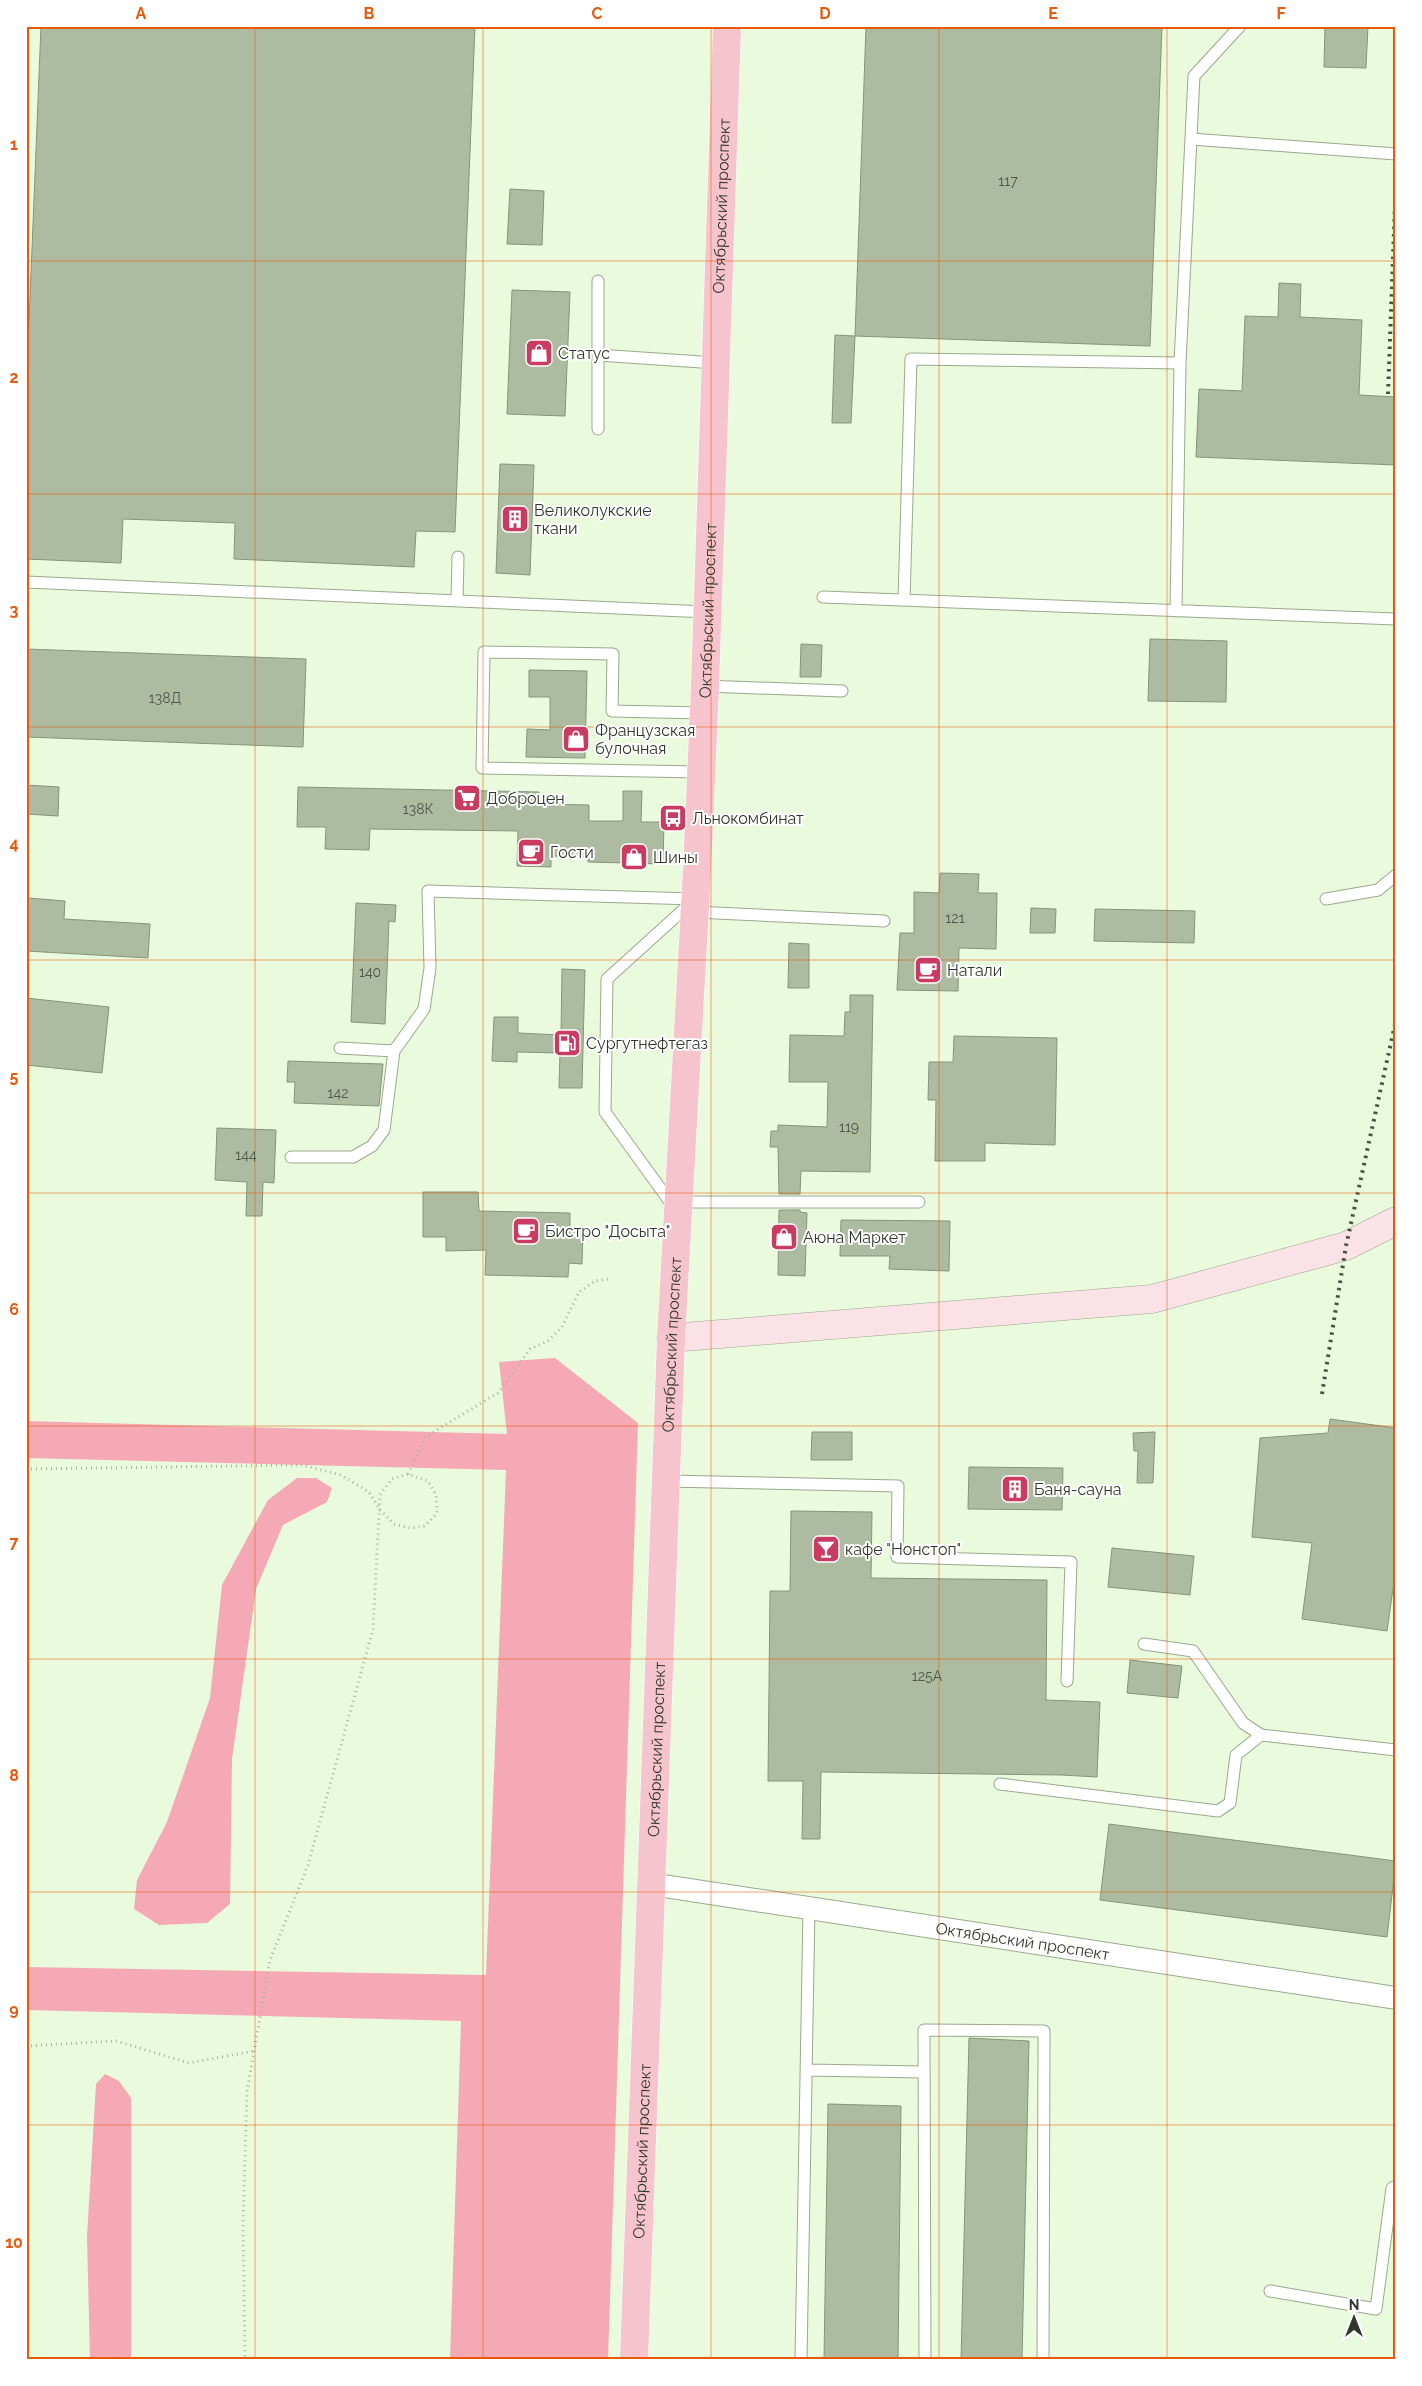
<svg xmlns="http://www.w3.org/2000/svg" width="1422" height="2386" font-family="Raleway,sans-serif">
<rect width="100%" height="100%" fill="#eafadd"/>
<!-- green -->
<path fill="#f4a9b5" d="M555,1358l83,65 -30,937h-158l11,-339 -435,-11v-43l460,8 20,-505 -480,-12v-37l481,13 -8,-72z
M297,1478h19l16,10 -5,14 -44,23 -27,64 -24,170 -2,145 -23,19 -48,2 -25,-16 3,-29 30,-58 43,-124 12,-113 46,-85z
M105,2074l14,7 12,17v262h-41l-3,-124 9,-152z"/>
<!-- building -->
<path fill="#adbca0" stroke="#86957a" d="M41,26h434l-20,506 -39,-1 -2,36 -180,-8 1,-36 -112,-4 -2,44 -95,-4v-162z
M866,26h296l-12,320 -295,-10z
M1325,26h43l-2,42 -42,-1z
M510,189l34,2 -2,54 -35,-1z
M1279,283l22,1 -1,33 62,3 -3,75 37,2v68l-200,-8 3,-68 43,2 3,-75 33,1z
M512,290l58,2 -5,124 -58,-2z
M835,335l20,1 -4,87h-19z
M500,464l34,1 -4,110 -34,-2z
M1150,639l77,2 -1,61 -78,-1z
M801,644l21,1 -1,32h-21z
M26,649l280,10 -3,88 -277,-10z
M529,670l58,1 -2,87 -59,-1 1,-28 23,1v-33h-21z
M26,785l33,2 -1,29 -32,-2z
M298,787l241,5v12l50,1v16h34v-30h19l-1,31h23l-1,42 -75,-2v-5l-37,-1v11l-34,-1 1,-35 -148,-2 -1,21 -44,-1 1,-22h-29z
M940,873l39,1 -1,19h19l-1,56 -37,-1 -1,43 -61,-1 3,-57h14v-41l25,1z
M28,898l37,3 -1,18 86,5 -2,34 -122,-7z
M356,903l40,2 -1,17 -6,-1 -4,103 -34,-2z
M1031,908l25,1 -1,24h-25z
M1095,909l100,2 -1,32 -100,-2z
M789,943l20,1v44h-21z
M562,969l23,1 -3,118h-23l1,-35 -43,-1v10l-25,-1 2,-44h24v16l43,2z
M850,995h23l-3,177 -69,-1 -1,23h-21l-1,-47h-8l1,-16h7v-6l49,2 1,-45h-39l1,-47 54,1 1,-24h5z
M26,998l83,9 -7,66 -76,-8z
M954,1036l103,2 -2,107 -70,-2v18h-50l1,-61h-8l1,-38h24z
M288,1061l95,3 -4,42 -85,-3 1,-21h-8z
M217,1128l59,2 -2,53 -11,-1 -1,34h-16l1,-34 -32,-2z
M423,1192h55l1,19 91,2v14h13l-1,37 -13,-1 -1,14 -83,-2 1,-25 -40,1v-14h-23z
M779,1210h21v2l7,1 -2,63 -27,-1z
M841,1220l109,1 -1,50 -60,-2 1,-13h-50z
M1330,1419l66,9v140l-9,63 -85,-12 10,-76 -60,-6 8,-99 68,-5z
M812,1432h40v28h-41z
M1155,1432l-2,51h-16l1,-32h-4l-1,-18z
M969,1467l94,1 -1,42 -94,-1z
M791,1511l81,1 -1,66 176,2 -1,120 54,2 -3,75 -36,-2 -240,-3 -1,67h-18l1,-58h-35l2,-190h20z
M1112,1548l82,8 -4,39 -82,-8z
M1130,1660l52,6 -4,32 -51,-5z
M1109,1824l287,37 -9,76 -287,-37z
M969,2038l60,3 -7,319h-61z
M828,2104l73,2 -3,254h-74z"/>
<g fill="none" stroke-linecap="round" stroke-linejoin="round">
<!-- lane casing -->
<g stroke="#9aa98e" stroke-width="13">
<path id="lane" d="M1191,139l205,15
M598,355l118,8
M598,429v-148
M26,582l681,30
M823,597l573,22
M904,600l7,-241 269,4
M457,601l1,-44
M1176,611l4,-248 14,-287 46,-50
M705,686l137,5
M700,772l-218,-4 2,-116 129,2 -1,57 91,2
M1326,899l52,-9 18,-15
M695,912l189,9
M340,1048l54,3
M291,1157h62l19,-11 12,-16 10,-79 30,-42 6,-41 -2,-77 267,8
M679,1202h240
M673,1206l-68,-94 2,-133 85,-77
M666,1481l232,5 -1,71 174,5 -4,119
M1144,1644l49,7 50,72 18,12
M1000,1784l218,27 12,-8 6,-48 25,-20 135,15
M806,2070l118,2
M1270,2291l106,18 16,-121 4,-2
M801,2360l8,-452
M925,2360l-1,-330 120,1 -1,329"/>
</g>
<!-- street casing -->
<g stroke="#9aa98e" stroke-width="24">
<g id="street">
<path id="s1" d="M651,1884l745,114"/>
</g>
</g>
<!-- secondary casing -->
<g stroke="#9aa98e" stroke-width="29">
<path id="secondary" d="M671,1338l481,-39 194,-53 50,-25"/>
</g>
<!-- primary casing -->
<g stroke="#fff" stroke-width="29">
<g id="primary">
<path id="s2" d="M634,2360l37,-1022 26,-468 8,-184 22,-660"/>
</g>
</g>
<!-- path -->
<path stroke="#a9b69f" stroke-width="3" stroke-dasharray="1 4" stroke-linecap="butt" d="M26,1469l276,-4 39,10 28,17 11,18 14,14 16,4 15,-2 12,-13 -1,-18 -8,-14 -20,-7 -16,5 -12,16 -7,134 -65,236 -38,95 -23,131 -4,135 2,134
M408,1474l17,-37 73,-44 32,-44 18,-8 14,-14 17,-35 16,-11 13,-2
M26,2046l90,-5 73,22 65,-12"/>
<!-- lane -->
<use href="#lane" stroke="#fff" stroke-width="11"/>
<!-- street -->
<use href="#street" stroke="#fff" stroke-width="22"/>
<!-- secondary -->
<use href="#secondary" stroke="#fae2e6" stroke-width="28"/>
<!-- primary -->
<use href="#primary" stroke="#f6c4cd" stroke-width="28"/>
<!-- rail -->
<path stroke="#495143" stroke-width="4" stroke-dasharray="2.5 5" stroke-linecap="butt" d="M1388,394l8,-217
M1322,1394l24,-148 50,-226"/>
</g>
<!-- grid -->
<path fill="none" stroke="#e8590c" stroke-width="1" stroke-opacity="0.55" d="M255,26v2334M483,26v2334M711,26v2334M939,26v2334M1167,26v2334M26,261h1370M26,494h1370M26,727h1370M26,960h1370M26,1193h1370M26,1426h1370M26,1659h1370M26,1892h1370M26,2125h1370"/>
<!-- icons -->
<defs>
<g id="shop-square" transform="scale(1.4375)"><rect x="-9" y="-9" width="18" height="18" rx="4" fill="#c93b61" stroke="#fff"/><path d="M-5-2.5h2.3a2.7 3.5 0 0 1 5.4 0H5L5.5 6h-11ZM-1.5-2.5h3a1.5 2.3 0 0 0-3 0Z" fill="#fff"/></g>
<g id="building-square" transform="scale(1.4375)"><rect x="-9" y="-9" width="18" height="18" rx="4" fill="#c93b61" stroke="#fff"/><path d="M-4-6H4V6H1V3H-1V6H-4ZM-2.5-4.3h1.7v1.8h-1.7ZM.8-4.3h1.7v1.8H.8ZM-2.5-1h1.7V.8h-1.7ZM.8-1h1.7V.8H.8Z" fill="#fff"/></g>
<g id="supermarket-square" transform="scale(1.4375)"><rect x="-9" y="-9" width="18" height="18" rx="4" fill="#c93b61" stroke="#fff"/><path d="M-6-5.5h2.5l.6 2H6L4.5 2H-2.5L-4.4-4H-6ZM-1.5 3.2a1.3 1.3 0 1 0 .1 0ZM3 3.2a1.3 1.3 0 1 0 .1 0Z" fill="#fff"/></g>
<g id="bus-square" transform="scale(1.4375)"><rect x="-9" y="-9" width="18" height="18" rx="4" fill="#c93b61" stroke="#fff"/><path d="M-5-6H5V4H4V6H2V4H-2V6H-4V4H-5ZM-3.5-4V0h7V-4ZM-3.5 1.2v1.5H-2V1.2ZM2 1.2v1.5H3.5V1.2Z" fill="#fff"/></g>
<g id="cafe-square" transform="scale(1.4375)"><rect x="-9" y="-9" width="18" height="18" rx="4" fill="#c93b61" stroke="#fff"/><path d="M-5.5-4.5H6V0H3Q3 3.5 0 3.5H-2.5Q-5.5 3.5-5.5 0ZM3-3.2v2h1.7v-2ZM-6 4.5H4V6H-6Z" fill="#fff"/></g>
<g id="fuel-square" transform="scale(1.4375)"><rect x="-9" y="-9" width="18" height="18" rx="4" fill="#c93b61" stroke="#fff"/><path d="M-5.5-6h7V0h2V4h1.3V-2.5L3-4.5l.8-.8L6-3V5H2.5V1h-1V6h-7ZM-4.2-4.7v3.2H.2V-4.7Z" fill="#fff"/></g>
<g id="bar-square" transform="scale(1.4375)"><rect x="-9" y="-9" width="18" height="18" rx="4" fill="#c93b61" stroke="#fff"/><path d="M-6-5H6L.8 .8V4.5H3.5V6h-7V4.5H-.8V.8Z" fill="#fff"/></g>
</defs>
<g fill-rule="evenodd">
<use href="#shop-square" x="539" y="353"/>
<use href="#building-square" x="515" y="519"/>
<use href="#shop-square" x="576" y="739"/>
<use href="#supermarket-square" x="467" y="798"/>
<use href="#bus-square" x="673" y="818"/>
<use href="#cafe-square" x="531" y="852"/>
<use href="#shop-square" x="634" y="857"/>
<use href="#cafe-square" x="928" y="970"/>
<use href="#fuel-square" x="567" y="1043"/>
<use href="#cafe-square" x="526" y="1231"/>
<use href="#shop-square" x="784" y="1237"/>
<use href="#building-square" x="1015" y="1489"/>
<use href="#bar-square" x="826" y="1549"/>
</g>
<g text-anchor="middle" stroke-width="4" stroke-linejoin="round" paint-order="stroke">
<!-- number labels -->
<g font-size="14" fill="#4f5848">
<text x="1008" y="186">117</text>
<text x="165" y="703">138Д</text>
<text x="418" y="814">138К</text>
<text x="955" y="923">121</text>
<text x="370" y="977">140</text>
<text x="338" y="1098">142</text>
<text x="849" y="1132">119</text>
<text x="246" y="1160">144</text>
<text x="927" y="1681">125А</text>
</g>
<!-- street labels -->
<g font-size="16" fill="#30362b" stroke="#fff">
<text dy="6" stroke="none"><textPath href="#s2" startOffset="2156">Октябрьский проспект</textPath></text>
<text dy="6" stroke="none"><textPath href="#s2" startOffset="1751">Октябрьский проспект</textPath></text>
<text dy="6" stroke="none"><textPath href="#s2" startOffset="1016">Октябрьский проспект</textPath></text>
<text dy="6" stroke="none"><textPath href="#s2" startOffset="611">Октябрьский проспект</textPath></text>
<text dy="6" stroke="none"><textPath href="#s1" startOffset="376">Октябрьский проспект</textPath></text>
<text dy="6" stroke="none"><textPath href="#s2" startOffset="209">Октябрьский проспект</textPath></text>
</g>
<!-- poi labels -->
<g font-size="16" fill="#30362b" stroke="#fff" text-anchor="start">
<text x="558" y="359">Статус</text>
<text x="534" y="516">Великолукские<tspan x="534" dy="18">ткани</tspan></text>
<text x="595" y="736">Французская<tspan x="595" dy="18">булочная</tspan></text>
<text x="486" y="804">Доброцен</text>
<text x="692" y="824">Льнокомбинат</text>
<text x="550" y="858">Гости</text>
<text x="653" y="863">Шины</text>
<text x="947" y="976">Натали</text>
<text x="586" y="1049">Сургутнефтегаз</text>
<text x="545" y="1237">Бистро "Досыта"</text>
<text x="803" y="1243">Аюна Маркет</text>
<text x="1034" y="1495">Баня-сауна</text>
<text x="845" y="1555">кафе "Нонстоп"</text>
</g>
</g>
<!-- border -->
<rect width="1422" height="2386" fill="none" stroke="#ffffff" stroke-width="55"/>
<!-- north arrow -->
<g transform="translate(1354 2318)" stroke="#ffffff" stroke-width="4" paint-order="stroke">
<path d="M0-4L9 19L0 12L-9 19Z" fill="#30362b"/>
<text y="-8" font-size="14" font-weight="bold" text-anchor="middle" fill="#30362b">N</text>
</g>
<rect x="28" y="28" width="1366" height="2330" fill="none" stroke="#e8590c" stroke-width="2"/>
<g font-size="16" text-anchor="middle" font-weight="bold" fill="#e8590c">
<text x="141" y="19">A</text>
<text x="369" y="19">B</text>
<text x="597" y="19">C</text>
<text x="825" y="19">D</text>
<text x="1053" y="19">E</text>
<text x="1281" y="19">F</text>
<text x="14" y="150">1</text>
<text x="14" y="383">2</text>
<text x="14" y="616">3</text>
<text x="14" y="849">4</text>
<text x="14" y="1082">5</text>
<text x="14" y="1315">6</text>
<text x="14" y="1548">7</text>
<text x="14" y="1781">8</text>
<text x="14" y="2015">9</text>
<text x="14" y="2248">10</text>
</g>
</svg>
